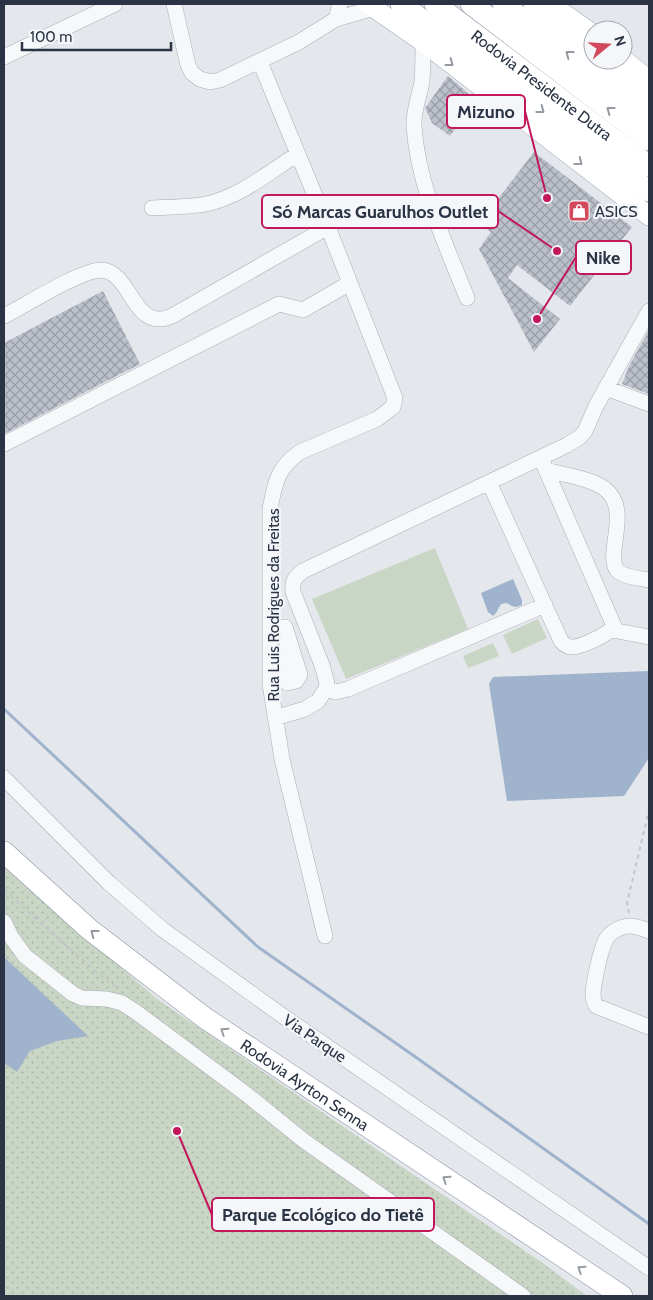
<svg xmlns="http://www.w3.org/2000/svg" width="653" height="1300" font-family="Cabin,sans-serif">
<defs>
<pattern id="grass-dots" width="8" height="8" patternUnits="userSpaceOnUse" patternTransform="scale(1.25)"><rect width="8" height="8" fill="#c9d6c5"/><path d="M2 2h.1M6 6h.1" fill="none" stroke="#adb8ab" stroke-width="1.8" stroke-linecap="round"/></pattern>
<pattern id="building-cross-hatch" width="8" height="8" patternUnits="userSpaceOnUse" patternTransform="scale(1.25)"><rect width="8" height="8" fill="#bbc0ca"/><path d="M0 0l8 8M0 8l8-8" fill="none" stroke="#989da6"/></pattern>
</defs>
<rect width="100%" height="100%" fill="#e4e7ec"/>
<!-- grass -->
<path fill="url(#grass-dots)" d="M4,865l153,134 387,265 43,32h-583z"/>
<!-- garden -->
<path fill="#c9d6c5" d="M435,548l33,81 -122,50 -34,-80z
M538,619l9,19 -35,16 -9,-19z
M493,643l6,13 -31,12 -5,-12z"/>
<!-- water -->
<path fill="#9fb4cc" d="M513,579l9,21v5c-6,3 -10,2 -15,-2l-6,1 -5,9 -3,3 -5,-4 -7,-19z
M649,671v87l-25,38 -117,5 -18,-117 4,-7z
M4,957l84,79 -31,5 -27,10 -13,21 -13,-9z"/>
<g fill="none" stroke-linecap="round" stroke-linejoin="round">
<!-- stream -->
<path stroke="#9fb4cc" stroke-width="3" d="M4,709l254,238 159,111 232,166"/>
</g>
<!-- building -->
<path fill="url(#building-cross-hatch)" d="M448,76l28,24 -26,36 -18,-13 -7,-15z
M534,152l98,75 -62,79 -53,-41 -9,13 52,41 -26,33 -55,-103 12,-17 -6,-4 2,-3 -6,-4z
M103,291l37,73 -136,70v-91z
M649,330v64l-27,-10 7,-18z"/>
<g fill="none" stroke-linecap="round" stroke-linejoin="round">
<!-- minor casing -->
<g stroke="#a9aeb7" stroke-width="16">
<path id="minor" d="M174,4l14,61 4,8 8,6 10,3 10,-2 79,-38 37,-23 38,-11
M336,19l4,-15
M423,42c0,13 0,26 -1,39 -2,15 -9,29 -8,45 4,60 31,116 53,172
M4,57l111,-53
M260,62l68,165 67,171 -2,9 -16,12 -77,33c-23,16 -25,31 -30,57v175l12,75 43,177
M152,208c16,-1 39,-1 54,-4 34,-7 63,-32 92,-50
M4,316c20,-10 77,-46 97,-46 28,1 31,51 60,49 3,0 8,-2 11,-3l156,-89
M606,388l43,16
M4,444l275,-140 24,6 47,-27
M543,463l3,7c17,5 45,8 59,19 28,21 -3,70 14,83 8,6 21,6 30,8
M489,482l72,159c3,3 6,6 10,6 9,1 40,-14 43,-21l-68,-156
M285,627l15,48 -4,6 -9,2 -3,-7 4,-39
M612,630l37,7
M326,689l10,3 12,-3 197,-84
M275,718l30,-9 13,-8 8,-12 1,-6 -5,-18 -29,-73c-1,-11 1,-14 10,-21l264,-126 13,-8 5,-6 11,-25 53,-95
M4,778l105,105 53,46 118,85 369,254
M4,922l8,16 13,18 48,38 9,4 25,1 15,4 14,9 110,82 57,46 220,156
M649,931c-8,-3 -18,-7 -26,-4 -6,2 -13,6 -16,11 -6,8 -14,47 -14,57 0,5 1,7 3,11l53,21"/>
</g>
<!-- major casing -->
<g stroke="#a3abb8" stroke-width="20">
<path id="major" d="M368,4l55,38 226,174
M550,4l43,30
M623,59l26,21"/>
</g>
<!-- highway casing -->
<g stroke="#8b94a3" stroke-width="22">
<g id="highway">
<path d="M401,4l248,187"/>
<path id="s1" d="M435,4l214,162"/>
<path d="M471,4l178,136"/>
<path d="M503,4l146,112"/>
<path d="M534,4l59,48"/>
<path d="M603,60l46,38"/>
<path id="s2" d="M4,852l85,77 116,89 417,278"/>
</g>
</g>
<!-- path -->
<path stroke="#c2c5cb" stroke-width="2" stroke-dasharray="4 4" stroke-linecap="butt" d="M4,890l90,80 23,18
M649,893v1
M629,913l-2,-10 22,-93"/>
<!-- minor -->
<use href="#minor" stroke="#f7f8fa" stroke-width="15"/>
<!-- major -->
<use href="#major" stroke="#fff" stroke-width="19"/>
<!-- highway -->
<use href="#highway" stroke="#fff" stroke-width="21"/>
</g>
<!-- one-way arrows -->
<defs><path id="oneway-chevron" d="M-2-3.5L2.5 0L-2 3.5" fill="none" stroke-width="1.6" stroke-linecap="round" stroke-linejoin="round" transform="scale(1.25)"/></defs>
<g stroke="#959aa2">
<use href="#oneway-chevron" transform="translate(569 54) rotate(-143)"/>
<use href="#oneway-chevron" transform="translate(450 63) rotate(37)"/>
<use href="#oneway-chevron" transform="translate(541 110) rotate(37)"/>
<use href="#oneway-chevron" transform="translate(610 110) rotate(-143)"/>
<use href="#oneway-chevron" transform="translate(579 162) rotate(38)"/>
<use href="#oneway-chevron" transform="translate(94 933) rotate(-142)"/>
<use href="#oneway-chevron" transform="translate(224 1031) rotate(-146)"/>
<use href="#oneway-chevron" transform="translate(446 1179) rotate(-146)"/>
<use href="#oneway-chevron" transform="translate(581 1269) rotate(-146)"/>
</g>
<!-- icons -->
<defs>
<g id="shop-square" transform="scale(1.125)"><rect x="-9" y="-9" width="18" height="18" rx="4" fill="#d1495b" stroke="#f4f6f9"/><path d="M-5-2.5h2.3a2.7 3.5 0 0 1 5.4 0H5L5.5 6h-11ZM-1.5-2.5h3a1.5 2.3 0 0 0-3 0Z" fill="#fff"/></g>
</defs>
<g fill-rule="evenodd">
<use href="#shop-square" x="579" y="211"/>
</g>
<g text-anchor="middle" stroke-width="4.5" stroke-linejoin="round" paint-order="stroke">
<!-- street labels -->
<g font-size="16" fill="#2b3445" stroke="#f4f6f9">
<text dy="6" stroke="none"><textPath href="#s1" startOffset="134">Rodovia Presidente Dutra</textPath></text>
<text transform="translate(273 605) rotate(-90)" y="6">Rua Luis Rodrigues da Freitas</text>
<text transform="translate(315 1038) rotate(34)" y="6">Via Parque</text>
<text dy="6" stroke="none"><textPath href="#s2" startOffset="381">Rodovia Ayrton Senna</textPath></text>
</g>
<!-- poi labels -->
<g font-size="16" fill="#2b3445" stroke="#f4f6f9" text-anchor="start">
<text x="595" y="217">ASICS</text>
</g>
</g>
<!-- callouts -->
<path fill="none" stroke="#c2185b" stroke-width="2" d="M547 198L525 111M557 251L498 211M537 319L576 257M177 1131L212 1215"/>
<g fill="#c2185b" stroke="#f4f6f9" stroke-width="2">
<circle cx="547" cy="198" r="5"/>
<circle cx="557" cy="251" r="5"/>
<circle cx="537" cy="319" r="5"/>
<circle cx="177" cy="1131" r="5"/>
</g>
<g fill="#f4f6f9" stroke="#c2185b" stroke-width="2">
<rect x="447" y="95" width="78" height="33" rx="5"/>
<rect x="262" y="195" width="236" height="33" rx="5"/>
<rect x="576" y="241" width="55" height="33" rx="5"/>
<rect x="212" y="1198" width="222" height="33" rx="5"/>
</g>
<g font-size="18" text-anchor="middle" font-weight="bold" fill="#2b3445">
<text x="486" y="118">Mizuno</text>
<text x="380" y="218">Só Marcas Guarulhos Outlet</text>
<text x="603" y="264">Nike</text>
<text x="323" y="1221">Parque Ecológico do Tietê</text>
</g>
<!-- border -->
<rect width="653" height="1300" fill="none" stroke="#2b3445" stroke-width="10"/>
<!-- north arrow -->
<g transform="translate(608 45) rotate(72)"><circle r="24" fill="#f4f6f9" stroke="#a4a8b1"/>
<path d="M0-4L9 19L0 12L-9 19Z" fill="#d1495b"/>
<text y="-8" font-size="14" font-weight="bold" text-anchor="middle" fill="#2b3445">N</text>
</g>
<!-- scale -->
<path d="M22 42v8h149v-8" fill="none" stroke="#2b3445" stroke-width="2.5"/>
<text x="30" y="42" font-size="15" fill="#2b3445" stroke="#f4f6f9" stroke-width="4" paint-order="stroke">100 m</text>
</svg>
